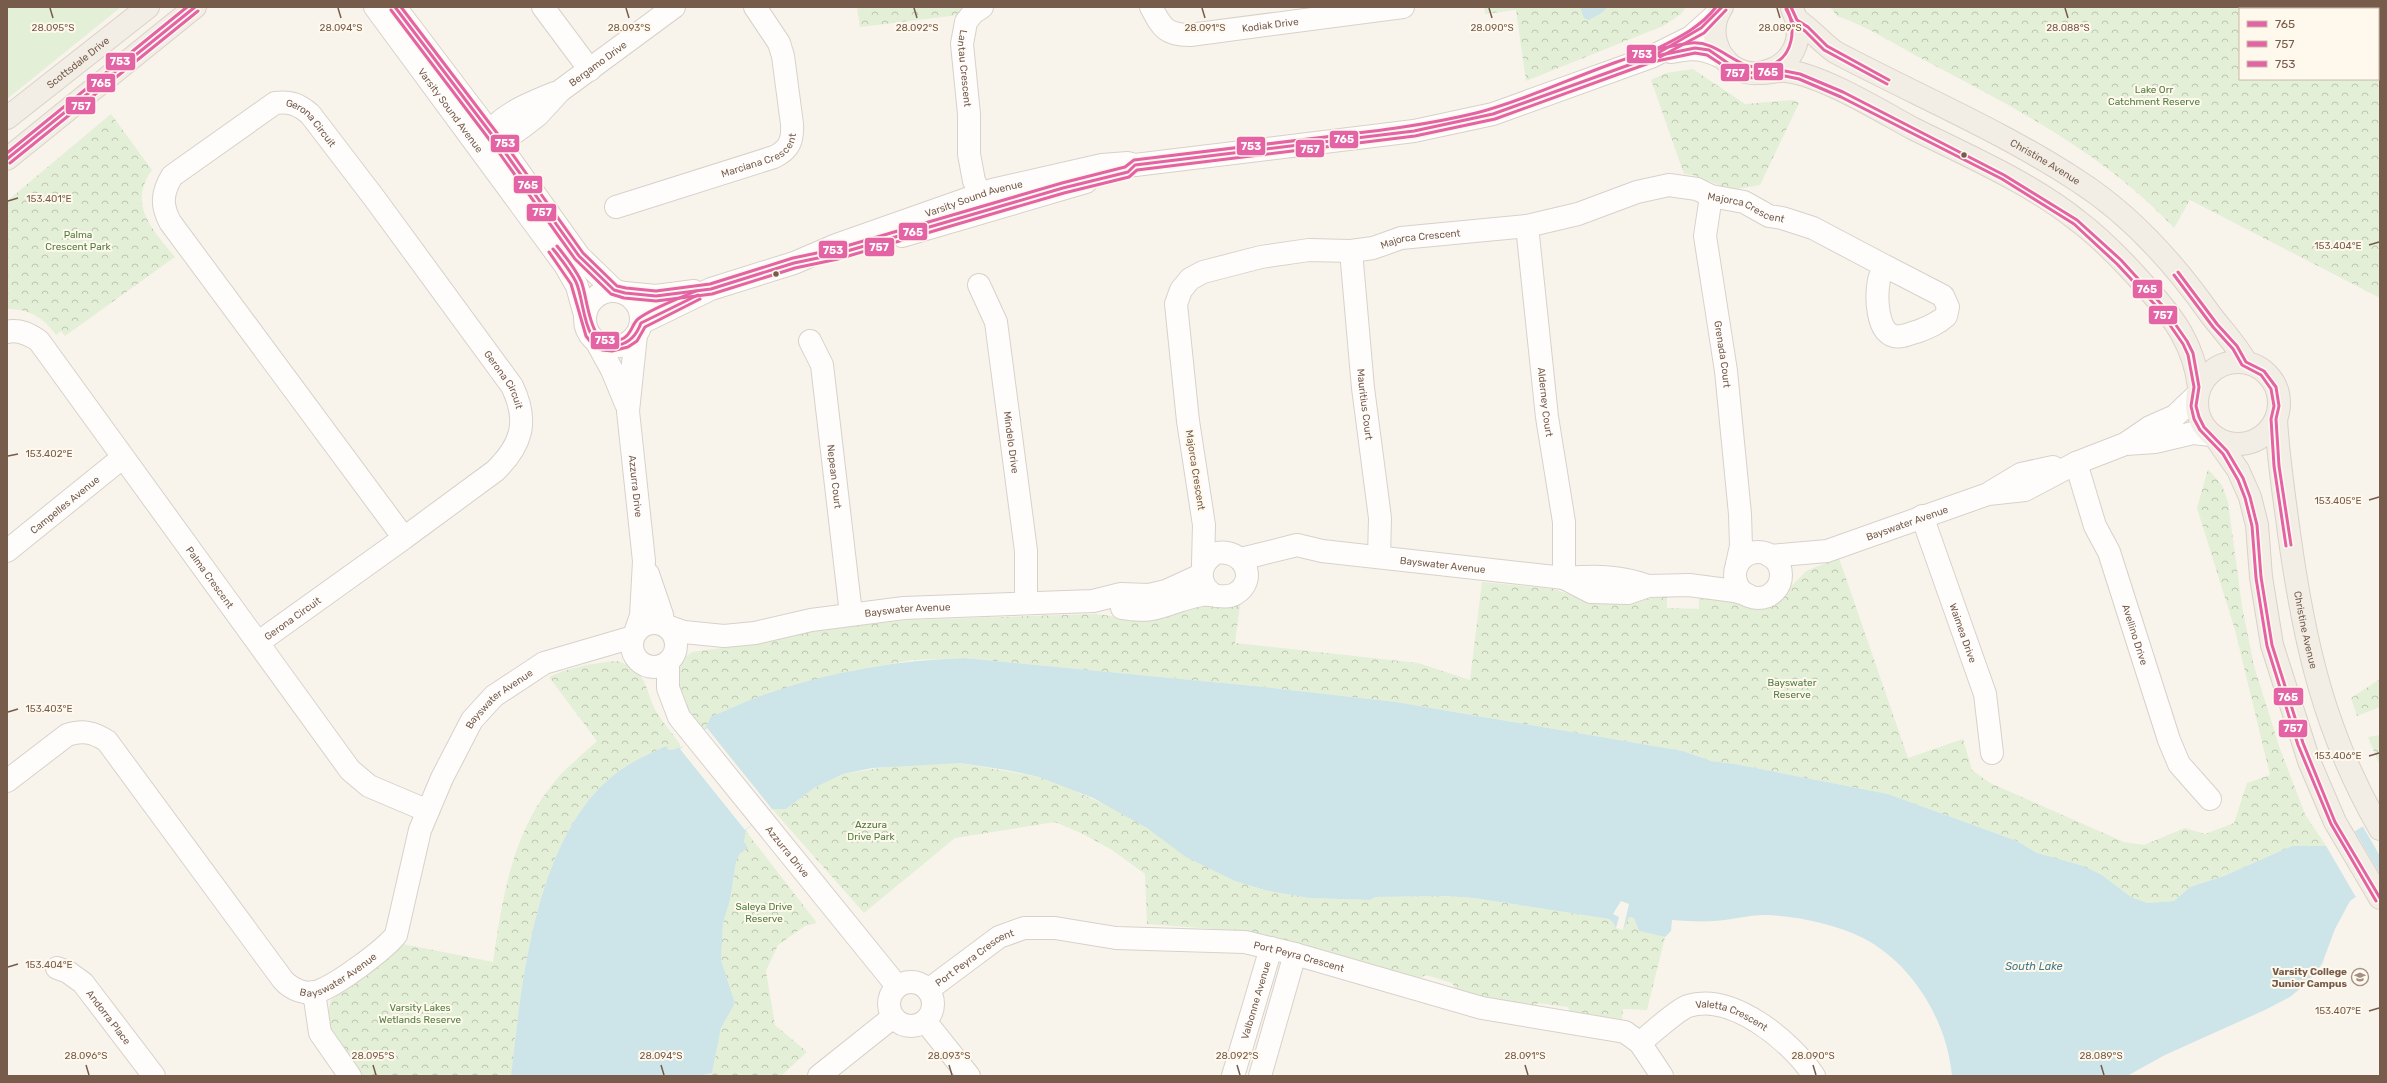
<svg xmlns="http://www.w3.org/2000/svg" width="2387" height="1083" font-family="Rubik,sans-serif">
<defs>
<pattern id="park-crowns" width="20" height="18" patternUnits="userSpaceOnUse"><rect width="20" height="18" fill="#e3efd7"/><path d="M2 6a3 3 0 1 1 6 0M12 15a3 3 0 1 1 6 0" fill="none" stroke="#bdc5b0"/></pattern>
</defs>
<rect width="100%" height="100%" fill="#f8f4ec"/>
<!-- green -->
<path fill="#e3efd7" d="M7,7h114l-114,92z"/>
<!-- park -->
<path fill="url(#park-crowns)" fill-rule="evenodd" d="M857,7h107l-5,8 -99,12z
M1484,7h202l-5,7 -18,12 -137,55 -10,-71 -31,4z
M1830,7h550v291l-190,-98 -16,28c-68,-73 -160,-121 -248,-167 -29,-15 -58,-35 -89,-45zM2240,9h138v70h-138z
M1693,69l52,35 48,-4 6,3 -39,82 -28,5 -39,-15 -9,-1 -33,-94 15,-7z
M111,114l41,56c-25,35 1,60 23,87l-110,79 -4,-5 -5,4c-13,-18 -27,-26 -49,-26v-108z
M2208,469l14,16 6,17 14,104 12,60 26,83 25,65 21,32h-34l-68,30 -34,11 -16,14 -27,2 -16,-6 -29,-22 -65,-22 -20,-12 -129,-47 -153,-30 -24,-3 -28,-10 -287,-49 -132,-15 -299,-29 -52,2 -63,11 -78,21 -62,25 -3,11 -5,4c-17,-23 -42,-59 -10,-80l66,-9 56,-13 96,-10 186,-6 23,3 79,-15 25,5 17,-2 -5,38 183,20 52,17 12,-98 71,7 24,8 48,5 42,-6v12l32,1v-12l34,3 21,8 12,-2 10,-4 30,-31 33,-13 69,200 55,-19 9,31 18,13 134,59 20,3 41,-17 20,6 29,-11 13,-40 23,-8 -35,-145 -38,-122z
M617,661c32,9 27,29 40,52 7,11 16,21 23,31v5l-11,1 -3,-4c-17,8 -36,16 -51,28 -80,63 -93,207 -104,302h-149c-17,-22 -42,-46 -31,-76l72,-56 90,18c10,-68 20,-135 68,-188 11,-11 24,-22 36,-33l-48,-64c22,-10 44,-14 68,-16z
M2380,679v28l-23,9 -6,-18z
M2380,735v31l-12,-29z
M960,763l79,14 27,10 53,24 28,17 122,63 40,7 61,2 6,-3 70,-1 28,2 135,21 14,8 6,-10 5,1 5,13 26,6 -18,73 -24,-1 -1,10 -52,-7 -2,-5 -30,-4 -4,4 -52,-10 -26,-8 -4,-6 -26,-8 -9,4 -149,-43 -27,-5 -94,-7 -2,-50 -33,-24 -29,-16 -28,-12 -100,16 -91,75 -92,-104h14l28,-21 29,-14 62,-10z
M745,830l72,93 -12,3 -27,19 -12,26 9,54 32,27 -26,24h-83l14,-3 9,-45 14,-25 -14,-43 2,-37 7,-23 6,-38 8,-20z"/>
<!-- water -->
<path fill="#cde5e8" d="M1580,7h27l-4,5 -14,8 -5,-2z
M965,658l299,29 132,15 287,49 28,10 24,3 153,30 129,47 20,12 46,13 19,9 29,22 16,6 27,-2 16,-14 34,-11 68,-30h34l8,-2 46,-28v64l-30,21 -15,28 -13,35 -14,18 -18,15 -25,13 -100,45 -38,21h-175c-5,-55 -39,-112 -89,-138 -28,-14 -63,-21 -94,-23 -18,-1 -37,5 -55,6 -14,1 -28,0 -42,-1l-1,11 -6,6 -26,-6 -5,-13 -5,-1 -6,13 -7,-2 -3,-6 -4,-3 -135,-21 -28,-2 -70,1 -6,3 -61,-2 -40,-7 -34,-10 -49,-24 -39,-29 -54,-30 -54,-21 -33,-7 -46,-7 -88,5 -29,6 -29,14 -28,21h-14l-26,21 -2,12 4,6 -8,5 -4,9 -6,38 -7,23 -2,37 14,43 -14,25 -9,45 -14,3h-187c11,-95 24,-239 104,-302 15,-12 34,-20 51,-28l3,4c17,-1 37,-16 41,-33 20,-8 41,-18 62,-25 63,-21 127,-32 193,-34z"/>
<!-- pier -->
<path fill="#f8f4ec" d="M707,728l65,81 -27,21 -65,-81z
M2380,814v42l-18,-31z
M2354,830l26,44v8l-23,17 -32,-55 8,-2z
M1621,901l8,3 -6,26 -7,-2 3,-11 -6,-3z"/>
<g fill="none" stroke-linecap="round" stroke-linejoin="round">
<!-- minor casing -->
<g stroke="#d7d1ca" stroke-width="24">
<g id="minor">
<path id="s1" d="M375,7l190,258 12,21 8,29"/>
<path d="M395,7l104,137 80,112 35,34"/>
<path d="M543,7l47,63"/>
<path id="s2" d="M982,7l-9,6 -7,9 -4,22 7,70v40l5,27 13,25"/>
<path id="s3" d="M1151,7c11,21 15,28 39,28l213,-28"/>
<path d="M1671,52c22,-5 34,-4 54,7"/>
<path d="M481,143c16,-27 46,-39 74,-50"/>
<path id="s4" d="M485,146l14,-2 26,-19 13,-10 22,-24 114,-84"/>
<path id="s5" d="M1711,196l-6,40 21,135 14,143 1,32 -4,18"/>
<path id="s6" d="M616,207l158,-50c15,-7 19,-16 18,-33l-9,-68 -4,-13 -24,-36"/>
<path id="s7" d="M1527,226l20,191 17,105v56"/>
<path d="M902,236l184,-54"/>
<path id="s8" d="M1351,251l12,137 17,130 -1,39"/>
<path id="s9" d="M979,285l17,37 30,229v52"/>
<circle cx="613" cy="319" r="28"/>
<path d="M625,293l31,3 38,-5"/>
<path id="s10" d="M641,323l70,-34 83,-26 42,-18 156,-55 110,-25 26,-2 7,2 279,-34 79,-17 158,-57 40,-20 28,-25"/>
<path id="s11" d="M7,332c12,-3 22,2 32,9l311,429 19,16 59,25"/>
<path id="s12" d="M636,335l-8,76 16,150 -3,55 -5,14"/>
<path d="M596,341l16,29 14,34"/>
<path id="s13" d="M810,341l12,24 29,249"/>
<path d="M2126,444l29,-2 38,-9 18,2"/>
<path id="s14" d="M2076,463l19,63 14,26 60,188 10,24 31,35"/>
<path d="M1991,492l30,-18 32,-7"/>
<path id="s15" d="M1922,516l63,178 7,59"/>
<path id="s16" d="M7,551l115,-93"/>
<circle cx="1758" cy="575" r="23"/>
<path id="s17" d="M1770,556l57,-5 161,-57 37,-4 51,-27 49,-19 25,-17 25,-11 22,-21"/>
<path id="s18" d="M1241,559l56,-14 25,6 242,27c29,-2 56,-3 84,8"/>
<path id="s19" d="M1203,564l1,-39 -16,-104 -12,-117 5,-14 9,-11 13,-7 58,-15 48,-7 42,1 22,-3 28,-10 126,-12 51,-12 59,-22 32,-7 28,4 14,7 33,6 25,14 13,2 31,10 72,38c-2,4 -5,9 -6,14 -3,15 -3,51 15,56 8,2 17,-3 25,-5 10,-4 18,-7 27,-15l2,-9 -5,-11 -58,-30"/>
<path d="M648,574l14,41 1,9"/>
<path d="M1564,578l27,14 37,1 20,-7 41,-1 46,6 13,4"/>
<path d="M1122,608c38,7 47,-8 80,-13 11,-2 22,5 33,-1 24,-14 9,-46 -19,-41 -19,11 -19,33 0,43"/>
<circle cx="654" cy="645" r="22"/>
<path id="s20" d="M667,626l17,6 40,4 31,-3 56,-13 93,-12 189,-7 28,-7 28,1 17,-4 35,-16"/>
<path id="s21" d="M259,642l145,-104 -234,-316c-9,-17 -8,-29 2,-46l103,-73c15,-2 23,1 35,11l65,85 137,187c17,35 10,59 -17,85l-91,67"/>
<path id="s22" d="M668,662v26l11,29 218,269"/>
<path id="s23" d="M7,781l60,-46c16,-5 26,-3 40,6l176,239c8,9 23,16 36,11 19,-7 65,-41 77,-56l24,-105 22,-52 30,-58 22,-24 50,-33 89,-26"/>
<path id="s24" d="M57,968l11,4 15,11 71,93"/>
<circle cx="911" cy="1004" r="22"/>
<path id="s25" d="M928,990l71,-53 25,-9h31l61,10 129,4 50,12 187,54 143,24 15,11 22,33"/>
<path d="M314,992l6,41 30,43"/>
<path d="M925,1021l44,55"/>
<path id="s26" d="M1640,1043c9,-8 39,-34 48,-37 44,-14 104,36 126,70"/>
<path d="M819,1076l74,-59"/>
<path id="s27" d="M1233,1076l38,-128"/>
<path d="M1260,1076l35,-122"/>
</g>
</g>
<!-- major casing -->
<g stroke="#d9d1ca" stroke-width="24">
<g id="major">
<path d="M1722,7c-7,10 -9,23 -6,35 17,59 105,26 76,-33"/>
<path id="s28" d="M1797,20c14,9 24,22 38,32 81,43 167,79 243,129 53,34 96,82 132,133 12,16 26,30 36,48"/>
<path d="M1762,73c8,0 17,-3 24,-2 36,4 93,39 126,57 56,28 117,54 166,93 25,19 48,43 69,67 27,30 47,57 52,99"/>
<path id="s29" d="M7,118l141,-111"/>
<path d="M7,159l188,-152"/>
<circle cx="2238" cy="403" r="41"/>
<path id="s30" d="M2276,419c2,38 8,76 13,114 15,109 35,199 91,296"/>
<path d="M2215,437l23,33 12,27 7,28 4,52 11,68 37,116 26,61 45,76"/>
</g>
</g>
<!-- minor -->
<use href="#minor" stroke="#fefdfc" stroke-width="22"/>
<!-- major -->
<use href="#major" stroke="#f2eee6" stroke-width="22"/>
<!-- bus-1 casing -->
<g stroke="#fff9ed" stroke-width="6">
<path id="bus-1" d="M395,7l104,137 80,112 35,34 11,3 31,3 55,-7 83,-26 43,-9 226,-66 65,-16 7,-7 279,-34 79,-17 158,-57 44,-9 14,2 26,18 13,5 37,-2 15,3 43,18 161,83 73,45 44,40 41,45 25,36 6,12 6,34 -3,19 3,11 5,10 23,24 16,27 7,19 7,28 4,52 11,68 31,98 32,79 45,76
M1791,7l6,13 11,7 19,19 62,34
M1658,53l43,-25 21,-21
M7,159l188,-152
M553,249c8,10 17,21 23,33 10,21 5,71 42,63 12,-2 19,-11 23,-22l57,-28
M2178,272l39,52 20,22 9,16 18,9 12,16 3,19 -3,13 3,47 12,79"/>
</g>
<!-- bus-2 casing -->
<g stroke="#fff9ed" stroke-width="6">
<path id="bus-2" d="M1786,9l7,14 12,8 19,19 63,34
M391,10l104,137 80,112 36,35 13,4 32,3 56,-7 83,-26 43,-9 226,-66 65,-16 8,-7 278,-34 80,-17 157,-57 43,-9 12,2 26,17 14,6 38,-2 14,3 42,18 161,82 72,45 43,40 41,44 25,36 5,11 6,32 -3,19 3,13 6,11 23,24 15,26 7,18 7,28 4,52 11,68 31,99 33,79 45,77
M1660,57l44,-24 22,-23
M10,163l188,-152
M549,252l22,32 15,52 7,9 9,5 10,1 16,-4 9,-6 8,-14 55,-28
M2174,275l39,52 20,22 9,16 19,10 10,14 3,17 -3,13 3,47 12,80"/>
</g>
<!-- bus-3 casing -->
<g stroke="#fff9ed" stroke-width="6">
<path id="bus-3" d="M401,7l102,134 80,112 34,33 9,2 30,3 54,-7 83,-26 43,-9 226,-66 63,-16 9,-7c64,-8 128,-15 191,-23 51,-6 102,-12 151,-24 71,-18 143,-61 215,-70 31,-3 49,34 80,22 23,-9 25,-37 16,-56
M1656,49c22,-11 45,-22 60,-42
M7,153l180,-146
M557,246c9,11 18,22 24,35 8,18 7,77 43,57 8,-5 8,-14 14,-19 12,-10 42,-21 58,-28"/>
</g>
<!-- bus-1 -->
<use href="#bus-1" stroke="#e463a4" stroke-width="3"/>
<!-- bus-2 -->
<use href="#bus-2" stroke="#e463a4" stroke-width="3"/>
<!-- bus-3 -->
<use href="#bus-3" stroke="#e463a4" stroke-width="3"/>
</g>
<!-- ticks -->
<path fill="none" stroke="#775c4b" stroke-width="1.5" d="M50,8l3,10M338,8l3,10M626,8l3,10M914,8l3,10M1202,8l3,10M1489,8l3,10M1777,8l3,10M2065,8l3,10M8,201l10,-3M2369,245l10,-3M8,456l10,-2M2369,500l10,-3M8,712l10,-3M2369,756l10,-3M8,967l10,-3M2369,1011l10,-3M86,1065l3,10M373,1065l3,10M661,1065l3,10M949,1065l3,10M1237,1065l3,10M1525,1065l3,10M1813,1065l3,10M2101,1065l3,10"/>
<!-- icons -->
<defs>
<g id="school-ring" transform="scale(0.9)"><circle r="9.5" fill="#fff9ed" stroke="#a49183" stroke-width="1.5"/><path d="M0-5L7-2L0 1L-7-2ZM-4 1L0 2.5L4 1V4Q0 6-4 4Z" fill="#a49183"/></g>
</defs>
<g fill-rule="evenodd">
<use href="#school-ring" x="2360" y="977"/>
</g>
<!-- markers -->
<g fill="#775c4b" stroke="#fff9ed" stroke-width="1.5">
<circle cx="1964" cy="155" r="3.5"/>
<circle cx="776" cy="274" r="3.5"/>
</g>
<g text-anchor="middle" stroke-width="4" stroke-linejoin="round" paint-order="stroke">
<!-- street labels -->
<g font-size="10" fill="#775c4b" stroke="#fff9ed">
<text dy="4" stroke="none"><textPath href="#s3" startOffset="133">Kodiak Drive</textPath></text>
<text dy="4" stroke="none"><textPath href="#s29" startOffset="90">Scottsdale Drive</textPath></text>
<text dy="4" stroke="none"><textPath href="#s4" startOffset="142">Bergamo Drive</textPath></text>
<text dy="4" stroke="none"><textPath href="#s2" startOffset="69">Lantau Crescent</textPath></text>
<text dy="4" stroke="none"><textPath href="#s1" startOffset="128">Varsity Sound Avenue</textPath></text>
<text dy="4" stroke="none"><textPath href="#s21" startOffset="791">Gerona Circuit</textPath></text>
<text dy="4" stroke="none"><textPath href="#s6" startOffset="154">Marciana Crescent</textPath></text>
<text dy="4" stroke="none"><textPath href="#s28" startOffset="287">Christine Avenue</textPath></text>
<text dy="4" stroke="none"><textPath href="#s10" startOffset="356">Varsity Sound Avenue</textPath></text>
<text dy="4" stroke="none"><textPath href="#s19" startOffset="864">Majorca Crescent</textPath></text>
<text dy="4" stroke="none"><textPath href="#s19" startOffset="527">Majorca Crescent</textPath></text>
<text dy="4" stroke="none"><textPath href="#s5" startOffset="160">Grenada Court</textPath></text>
<text dy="4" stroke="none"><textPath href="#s21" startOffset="1114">Gerona Circuit</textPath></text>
<text dy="4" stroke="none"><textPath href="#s7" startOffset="177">Alderney Court</textPath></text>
<text dy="4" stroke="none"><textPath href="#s8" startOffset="154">Mauritius Court</textPath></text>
<text dy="4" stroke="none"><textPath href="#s9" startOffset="162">Mindelo Drive</textPath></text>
<text transform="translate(1196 470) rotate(81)" y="4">Majorca Crescent</text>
<text dy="4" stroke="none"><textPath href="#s13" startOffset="139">Nepean Court</textPath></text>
<text dy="4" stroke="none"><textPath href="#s12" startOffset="152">Azzurra Drive</textPath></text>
<text dy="4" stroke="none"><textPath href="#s16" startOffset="74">Campelles Avenue</textPath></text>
<text dy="4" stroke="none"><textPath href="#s17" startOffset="142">Bayswater Avenue</textPath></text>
<text dy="4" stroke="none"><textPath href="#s18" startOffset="205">Bayswater Avenue</textPath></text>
<text dy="4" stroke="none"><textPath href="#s11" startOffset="326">Palma Crescent</textPath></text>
<text dy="4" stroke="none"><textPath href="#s20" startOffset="244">Bayswater Avenue</textPath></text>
<text dy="4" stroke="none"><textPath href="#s21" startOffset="41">Gerona Circuit</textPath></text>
<text dy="4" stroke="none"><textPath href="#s30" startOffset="213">Christine Avenue</textPath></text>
<text dy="4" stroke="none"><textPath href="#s15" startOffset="124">Waimea Drive</textPath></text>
<text dy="4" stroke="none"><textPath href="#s14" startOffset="182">Avellino Drive</textPath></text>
<text dy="4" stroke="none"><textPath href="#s23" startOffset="814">Bayswater Avenue</textPath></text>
<text dy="4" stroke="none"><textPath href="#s22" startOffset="230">Azzurra Drive</textPath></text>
<text dy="4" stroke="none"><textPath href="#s25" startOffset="393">Port Peyra Crescent</textPath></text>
<text dy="4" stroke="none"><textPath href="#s25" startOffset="57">Port Peyra Crescent</textPath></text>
<text dy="4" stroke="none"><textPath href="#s23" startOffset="478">Bayswater Avenue</textPath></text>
<text dy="4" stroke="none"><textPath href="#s27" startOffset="79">Valbonne Avenue</textPath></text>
<text dy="4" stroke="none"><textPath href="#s24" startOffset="73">Andorra Place</textPath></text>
<text dy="4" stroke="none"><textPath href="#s26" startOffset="107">Valetta Crescent</textPath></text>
</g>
<!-- park labels -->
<g font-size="10" fill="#517d42" stroke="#fff9ed">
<text x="2154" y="93">Lake Orr<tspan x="2154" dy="12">Catchment Reserve</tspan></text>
<text x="78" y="238">Palma<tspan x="78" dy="12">Crescent Park</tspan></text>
<text x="1792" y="686">Bayswater<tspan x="1792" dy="12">Reserve</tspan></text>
<text x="871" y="828">Azzura<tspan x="871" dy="12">Drive Park</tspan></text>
<text x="764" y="910">Saleya Drive<tspan x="764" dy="12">Reserve</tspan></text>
<text x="420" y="1011">Varsity Lakes<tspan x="420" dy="12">Wetlands Reserve</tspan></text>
</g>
<!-- poi labels -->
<g font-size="10" font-weight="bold" fill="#775c4b" stroke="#fff9ed" text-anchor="end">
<text x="2347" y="975">Varsity College<tspan x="2347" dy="12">Junior Campus</tspan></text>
</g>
<!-- water labels -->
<g font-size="11" font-style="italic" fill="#447b8a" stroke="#fff9ed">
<text x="2034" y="970">South Lake</text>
</g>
</g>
<g font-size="10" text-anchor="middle" fill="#775c4b" stroke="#fff9ed" stroke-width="4" stroke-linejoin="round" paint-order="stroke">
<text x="53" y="31">28.095°S</text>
<text x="341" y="31">28.094°S</text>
<text x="629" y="31">28.093°S</text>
<text x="917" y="31">28.092°S</text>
<text x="1205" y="31">28.091°S</text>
<text x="1492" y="31">28.090°S</text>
<text x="1780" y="31">28.089°S</text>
<text x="2068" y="31">28.088°S</text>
<text x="49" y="202">153.401°E</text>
<text x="2338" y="249">153.404°E</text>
<text x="49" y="457">153.402°E</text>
<text x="2338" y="504">153.405°E</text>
<text x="49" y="712">153.403°E</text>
<text x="2338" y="759">153.406°E</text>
<text x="49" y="968">153.404°E</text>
<text x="2338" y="1014">153.407°E</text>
<text x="86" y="1059">28.096°S</text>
<text x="373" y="1059">28.095°S</text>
<text x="661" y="1059">28.094°S</text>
<text x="949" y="1059">28.093°S</text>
<text x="1237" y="1059">28.092°S</text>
<text x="1525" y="1059">28.091°S</text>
<text x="1813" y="1059">28.090°S</text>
<text x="2101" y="1059">28.089°S</text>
</g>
<g stroke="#fff9ed" stroke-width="1.5">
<rect x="1626" y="44" width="31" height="20" rx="4" fill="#e463a4"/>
<rect x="105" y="52" width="31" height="19" rx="4" fill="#e463a4"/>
<rect x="1753" y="62" width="31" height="19" rx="4" fill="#e463a4"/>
<rect x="1720" y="63" width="30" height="19" rx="4" fill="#e463a4"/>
<rect x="86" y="73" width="30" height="20" rx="4" fill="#e463a4"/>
<rect x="65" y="96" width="31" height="19" rx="4" fill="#e463a4"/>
<rect x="1329" y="130" width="30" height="19" rx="4" fill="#e463a4"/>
<rect x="490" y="134" width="30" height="19" rx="4" fill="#e463a4"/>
<rect x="1236" y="136" width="30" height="20" rx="4" fill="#e463a4"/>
<rect x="1295" y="139" width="30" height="19" rx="4" fill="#e463a4"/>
<rect x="513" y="175" width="30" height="19" rx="4" fill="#e463a4"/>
<rect x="526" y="203" width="31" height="19" rx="4" fill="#e463a4"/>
<rect x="898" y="222" width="30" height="19" rx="4" fill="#e463a4"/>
<rect x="864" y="237" width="31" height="20" rx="4" fill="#e463a4"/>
<rect x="818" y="240" width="30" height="19" rx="4" fill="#e463a4"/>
<rect x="2132" y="279" width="31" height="20" rx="4" fill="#e463a4"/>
<rect x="2148" y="305" width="30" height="20" rx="4" fill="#e463a4"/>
<rect x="590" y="331" width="30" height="19" rx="4" fill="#e463a4"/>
<rect x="2273" y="687" width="31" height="19" rx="4" fill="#e463a4"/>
<rect x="2278" y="719" width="30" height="19" rx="4" fill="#e463a4"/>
</g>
<g font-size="11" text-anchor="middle" font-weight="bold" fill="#fff">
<text x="1642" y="58">753</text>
<text x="120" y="65">753</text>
<text x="1768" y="76">765</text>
<text x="1735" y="77">757</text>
<text x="101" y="87">765</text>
<text x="81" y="110">757</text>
<text x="1344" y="143">765</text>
<text x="505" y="147">753</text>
<text x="1251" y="150">753</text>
<text x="1310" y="153">757</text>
<text x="528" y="189">765</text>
<text x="542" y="216">757</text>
<text x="913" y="236">765</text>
<text x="879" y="251">757</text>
<text x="833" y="254">753</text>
<text x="2147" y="293">765</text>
<text x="2163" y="319">757</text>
<text x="605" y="344">753</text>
<text x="2288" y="701">765</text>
<text x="2293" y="732">757</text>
</g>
<!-- border -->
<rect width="2387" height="1083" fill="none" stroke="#775c4b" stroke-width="16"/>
<!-- legend -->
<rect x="2239" y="8" width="140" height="72" fill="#fff9ed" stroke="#c9baac"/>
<rect x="2247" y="21" width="20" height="6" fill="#e463a4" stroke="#c9baac"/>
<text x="2275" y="28" font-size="12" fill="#775c4b">765</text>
<rect x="2247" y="41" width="20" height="6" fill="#e463a4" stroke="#c9baac"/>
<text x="2275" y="48" font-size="12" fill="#775c4b">757</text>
<rect x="2247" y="61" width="20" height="6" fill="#e463a4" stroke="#c9baac"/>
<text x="2275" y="68" font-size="12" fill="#775c4b">753</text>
</svg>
